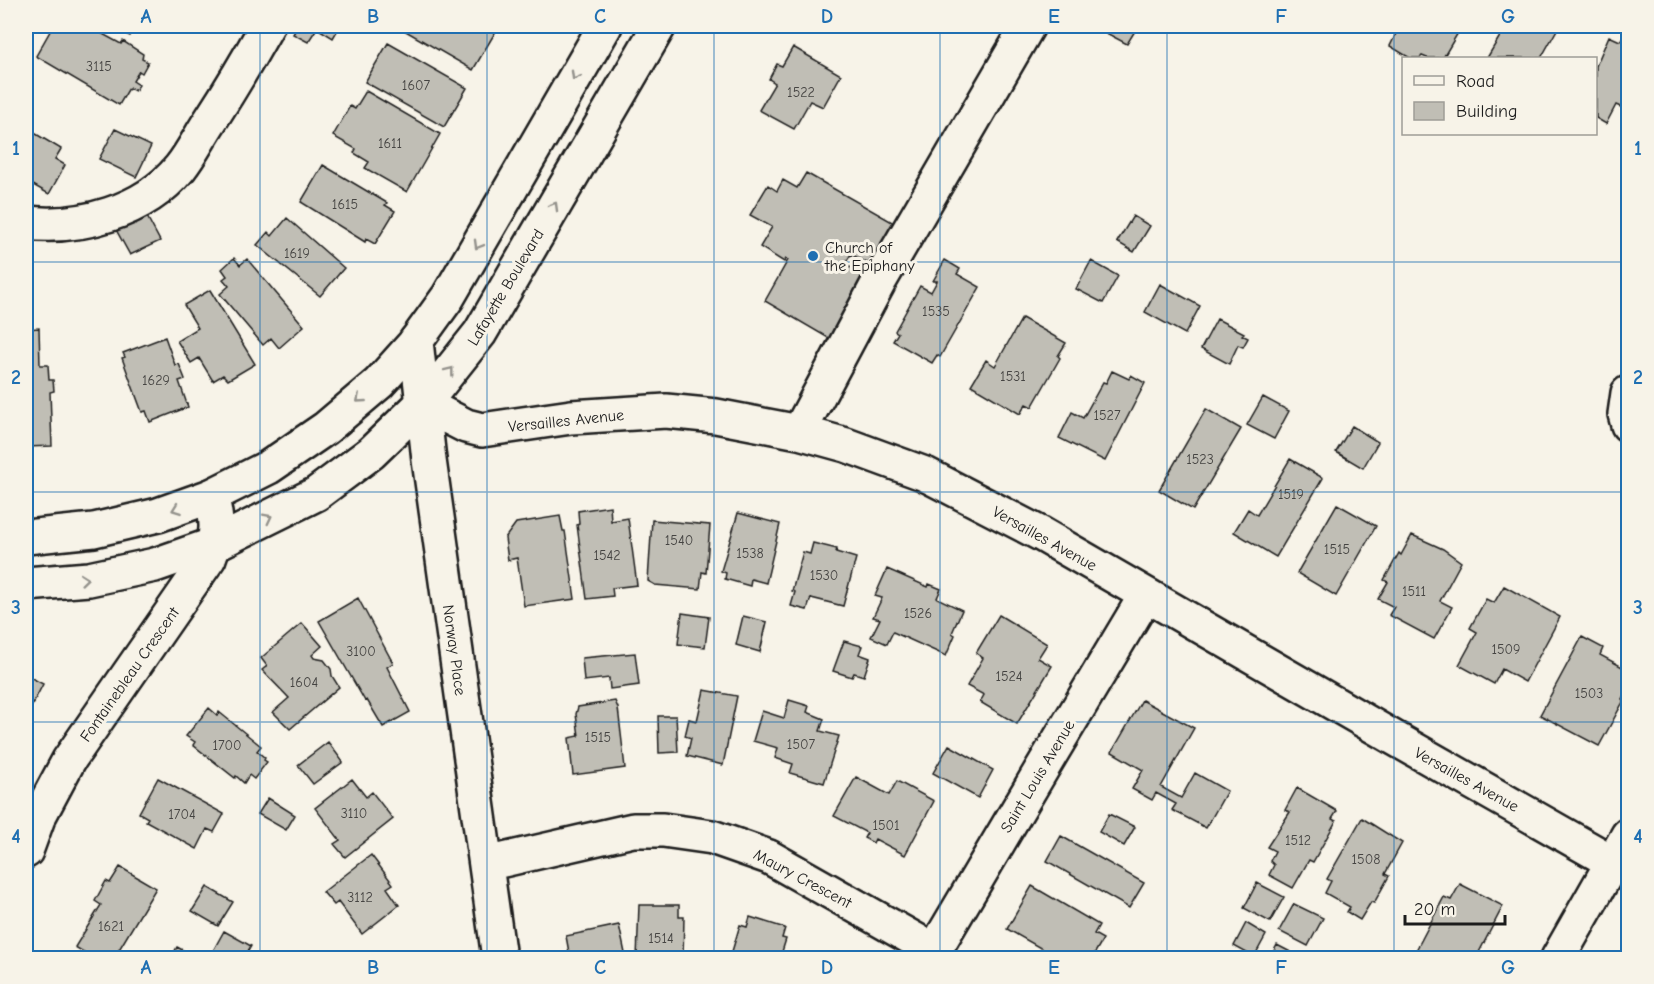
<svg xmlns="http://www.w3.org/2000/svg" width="1654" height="984" font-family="'Comic Neue',sans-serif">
<rect width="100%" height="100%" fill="#f7f3e8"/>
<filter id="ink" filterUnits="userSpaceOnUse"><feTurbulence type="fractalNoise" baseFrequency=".0167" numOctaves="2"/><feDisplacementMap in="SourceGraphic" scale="12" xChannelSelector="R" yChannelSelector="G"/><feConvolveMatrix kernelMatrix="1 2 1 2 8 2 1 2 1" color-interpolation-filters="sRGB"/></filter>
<g filter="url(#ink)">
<!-- building -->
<path fill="#c0beb5" stroke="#1c1c1c" stroke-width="1.5" d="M53,26h35l33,18 2,-3 20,13 -1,5 6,3 -6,11 -3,-2 -6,10 6,4 -4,6 -6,-3 -10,17 -83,-49z
M108,26h27l-5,10z
M298,26h42l-7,12 -16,-10 -9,14 -15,-8z
M397,26h102l-26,44z
M1093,26h45l-11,18z
M1400,26h62l-19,32h-16l-5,-2 -2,2h-10l-20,-12z
M1506,26h53l-18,32h-54z
M1626,32l2,1v67l-5,8 -7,-3 -10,19 -10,-6v-52l13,-30 11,5z
M388,43l79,45 -23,39 -79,-45z
M793,47l48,28 -18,32 -13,-6 -16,28 -35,-19 16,-27 -6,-4 8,-15 5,2z
M366,91l74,43 -33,58 -42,-24 4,-6 -15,-9 2,-4 -23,-13 17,-30 5,3z
M26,128l35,21 -6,10 10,6 -16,29 -23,-13z
M115,129l36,17 -15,31 -37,-18z
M323,165l64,38 -2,2 10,6 -20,33 -9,-5 -1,3 -64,-40z
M806,173l88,50 -24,42 -19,-11 -6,10 21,13 -36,62 -65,-38 23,-41 -2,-1 -2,3 -24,-15 12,-20 -22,-12 18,-30 9,6 6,-11 14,8z
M144,211l16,30 -30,14 -16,-29z
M1133,216l17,10 -16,26 -17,-10z
M287,218l57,50 -24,28 -63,-51 11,-13 4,4z
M234,258l6,7 7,-6 57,67 -25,22 -8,-10 -8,7 -43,-51 9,-8 -6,-7 4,-3 -5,-7z
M945,260l15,9 -3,5 23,13 -40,70 -3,-2 -5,8 -39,-22 5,-8 -3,-2 25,-45 11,6 6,-11h-4z
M1091,261l27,15 -15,27 -27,-14z
M1160,284l40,22 -15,28 -40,-22z
M210,290l45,74 -27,16 -5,-5 -10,6 -14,-23 -8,5 -14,-22 21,-13 -14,-23z
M1022,318l44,25 -8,13 2,2 -28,49 -6,-3 -6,10 -49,-29 15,-25 9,6z
M1217,319l27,14 -2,2 6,3 -5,9 -5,-2 -9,19 -28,-15z
M39,328l1,37h8l1,15h4l1,11 -4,1 2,54 -26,1v-118z
M165,337l10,28 4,-1 6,15 -6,2 9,26 -38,15 -4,-11 -4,1 -20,-54 3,-1 -2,-4z
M1112,371l17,8 2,-4 14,8 -40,78 -46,-23 13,-26 11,6 20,-36 3,1z
M1263,397l26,14 -15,28 -27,-14z
M1206,409l35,20 -48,81 -34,-20z
M1352,426l26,16 -15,26 -27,-16z
M1290,459l33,19 -47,79 -42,-25 14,-23 9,6z
M1337,504l39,22 -40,70 -39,-23z
M610,506l1,15 17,-3 9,67 -25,3 1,8 -26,3 -10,-74 2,-1 -1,-13z
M738,513l42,11 -14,59 -15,-4 -1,7 -25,-7 1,-6 -5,-2z
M560,516l3,15h2l10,68 -51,7 -7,-48 -9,2 -3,-22 11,-15z
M652,520l58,5 -4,48 -4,-1 -2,17 -45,-4 -7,-4z
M1412,535l31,14 18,13 -21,39 12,6 -18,32 -45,-24 5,-8 -16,-8 10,-17 -4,-2 15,-27 2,2z
M813,543l24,6 -1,3 20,6 -13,48 -32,-8 -4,12 -16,-4 4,-14 -3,-1 11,-39 7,2z
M887,569l41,18 1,-3 12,5 -4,9 25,12 -10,23 3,2 -9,21 -53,-24 -6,12 -16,-7 9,-18 -7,-2 9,-19 -7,-2z
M1504,586l56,31 -35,65 -23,-13 -8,15 -35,-19 18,-33 -7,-4 16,-29 8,4z
M358,598l35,65 -6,4 23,45 -27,15 -16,-27 -2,1 -46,-80z
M682,613l27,4 -4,30 -27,-3z
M999,615l48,29 -9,14 14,8 -35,58 -37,-22 4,-7 -17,-9 16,-28 -7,-5z
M743,616l24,6 -7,30 -24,-7z
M302,623l20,23 -10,9 2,3 10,2 7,9 1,7 7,11 -49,42 -17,-17 16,-14 -27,-28 5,-4 -6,-8z
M1582,637l21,11 -3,7 28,15v17l-6,12 2,1 -25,46 -59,-31z
M844,641l18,5 -3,8 11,4 -6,18 -10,-3 -2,4 -19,-6z
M635,653l4,32 -29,4 -1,-11 -25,3 -2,-23z
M26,675l17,9 -17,33z
M704,690l33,6 -14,69 -36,-9 4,-18 -6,-2 4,-17 8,2z
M789,700l20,6 -2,6 17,7 -4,12 19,5 -15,47 -34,-10 3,-9 -18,-6 3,-10 -25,-7 9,-30 22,7z
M1142,700l52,28 -33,59 20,11 14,-25 32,18 -21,37 -34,-18 4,-6 -20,-11 -4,7 -20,-11 11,-19 -31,-18z
M615,701l3,7 7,60 -52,7 -4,-37 10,-2 -3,-22 2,-7z
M209,708l8,7 2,-3 42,34 -4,5 8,7 -1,2 3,2 -13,17 -5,-4 -5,8 -8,-7 -1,2 -42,-33 2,-3 -9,-6z
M658,716h18l2,36 -19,1z
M328,742l15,20 -30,22 -15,-19z
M949,745l44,25 -15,28 -45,-25z
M856,777l33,18 8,-14 37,20 -29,54 -30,-16 -2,4 -9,-5 3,-5 -33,-17z
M158,778l66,36 -10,18 -7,-3 -10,20 -51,-28 2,-3 -9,-5z
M352,779l14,18 6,-5 21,27 -48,38 -11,-13 6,-4 -25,-32z
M1297,788l40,23 -5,8 4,2 -23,41 -4,-2 -16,28 -24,-13 5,-10 -4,-4 5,-10 -8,-4 23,-35 -5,-2z
M268,798l27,17 -9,15 -28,-16z
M1109,814l26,13 -11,19 -25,-14z
M1362,818l40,25 -17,31 4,2 -15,27 -3,-1 -11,18 -13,-8 3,-5 -25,-14 6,-12 -4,-2z
M1061,836l83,47 -15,25 -82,-47z
M371,855l22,29 -6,4 12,17 -37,29 -24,-32 -4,3 -11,-13z
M120,867l36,21 -42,70h-20l-19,-11 26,-42 -6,-4 11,-20 4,2z
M1257,883l27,14 -14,25 -26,-14z
M1460,884l43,22 -27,52h-58l-5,-2 31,-59 7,3z
M1032,886l67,39 -5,9 9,5 -11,19h-34l-51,-29z
M207,887l26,15 -15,24 -26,-15z
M1294,904l29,14 -15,28 -29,-15z
M639,905h40v12h5l-1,41h-46z
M750,917l35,11 -3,10 4,1 -6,19h-50l10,-33 7,2z
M1246,923l20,12 -12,22 -20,-11z
M619,925l7,33h-56l-4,-22z
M224,931l27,15 -7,12h-35z
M1277,945l25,13h-32z
M177,947l20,11h-26z"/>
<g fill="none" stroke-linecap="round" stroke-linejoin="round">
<!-- minor casing -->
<g stroke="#1c1c1c" stroke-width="38">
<path id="minor" d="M26,223c54,6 118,-11 154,-55 12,-15 20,-32 30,-47 20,-31 39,-63 57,-95
M416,341l13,119 70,498
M1628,393l-3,21 3,11
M423,404l43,22 16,4 89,-13 95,-6 50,5 83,16 47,13 79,29 116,60 355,205 232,132
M799,432l80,-150 149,-256
M26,851l12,-33 31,-58 140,-202c9,-22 9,-39 2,-62
M486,864l147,-34h30l49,7 57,20 166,94
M930,958l110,-186 106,-177
M1558,958l70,-123"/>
</g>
<!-- major casing -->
<g stroke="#1c1c1c" stroke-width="38">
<path id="major" d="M26,537l68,-7 64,-15 53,-19 58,-29 57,-39 53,-45 35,-39 34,-47 157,-271
M26,584l63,-5 66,-14 60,-21 101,-50 55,-41 58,-56 51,-64 179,-307"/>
</g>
<!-- minor -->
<use href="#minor" stroke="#f7f3e8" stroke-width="33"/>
<!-- major -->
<use href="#major" stroke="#f7f3e8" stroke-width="33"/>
</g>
<!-- one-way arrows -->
<defs><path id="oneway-chevron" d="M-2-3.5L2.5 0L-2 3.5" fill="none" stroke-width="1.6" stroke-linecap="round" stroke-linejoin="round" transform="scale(1.5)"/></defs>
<g stroke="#94928c">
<use href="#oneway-chevron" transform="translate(575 76) rotate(120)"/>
<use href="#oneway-chevron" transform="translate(554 206) rotate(-60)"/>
<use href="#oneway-chevron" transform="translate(478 245) rotate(120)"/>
<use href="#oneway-chevron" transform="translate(450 371) rotate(-52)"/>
<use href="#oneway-chevron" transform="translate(360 399) rotate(139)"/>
<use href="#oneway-chevron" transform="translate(176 509) rotate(160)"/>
<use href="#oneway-chevron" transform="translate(268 518) rotate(-27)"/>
<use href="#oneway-chevron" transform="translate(84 579) rotate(-6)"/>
</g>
</g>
<!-- grid -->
<path fill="none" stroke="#1f6fb2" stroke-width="1.5" stroke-opacity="0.55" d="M260,26v932M487,26v932M714,26v932M940,26v932M1167,26v932M1394,26v932M26,262h1602M26,492h1602M26,722h1602"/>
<!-- markers -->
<circle fill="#1f6fb2" stroke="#f7f3e8" stroke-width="2" cx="813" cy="256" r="6"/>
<g text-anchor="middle" stroke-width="6" stroke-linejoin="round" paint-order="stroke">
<!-- number labels -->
<g font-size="14" fill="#454442">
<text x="99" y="71">3115</text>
<text x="416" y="90">1607</text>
<text x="801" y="97">1522</text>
<text x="390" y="148">1611</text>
<text x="345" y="209">1615</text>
<text x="297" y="258">1619</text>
<text x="936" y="316">1535</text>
<text x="1013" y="381">1531</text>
<text x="156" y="385">1629</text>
<text x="1107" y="420">1527</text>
<text x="1200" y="464">1523</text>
<text x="1291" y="499">1519</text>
<text x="679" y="545">1540</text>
<text x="1337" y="554">1515</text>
<text x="750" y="558">1538</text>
<text x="607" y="560">1542</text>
<text x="824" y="580">1530</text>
<text x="1414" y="596">1511</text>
<text x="918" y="618">1526</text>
<text x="1506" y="654">1509</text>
<text x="361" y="656">3100</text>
<text x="1009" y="681">1524</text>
<text x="304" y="687">1604</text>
<text x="1589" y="698">1503</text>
<text x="598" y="742">1515</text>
<text x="801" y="749">1507</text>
<text x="227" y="750">1700</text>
<text x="354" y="818">3110</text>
<text x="182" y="819">1704</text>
<text x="886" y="830">1501</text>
<text x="1298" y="845">1512</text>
<text x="1366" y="864">1508</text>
<text x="360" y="902">3112</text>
<text x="111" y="931">1621</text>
<text x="661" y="943">1514</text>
</g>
<!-- poi labels -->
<g font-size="16" fill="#1c1c1c" stroke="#f7f3e8" text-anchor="start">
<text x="825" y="253">Church of<tspan x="825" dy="18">the Epiphany</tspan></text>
</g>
<!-- street labels -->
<g font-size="16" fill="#1c1c1c" stroke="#f7f3e8">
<text transform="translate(505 287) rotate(-59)" y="6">Lafayette Boulevard</text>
<text transform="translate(566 420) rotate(-6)" y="6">Versailles Avenue</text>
<text transform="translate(1045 538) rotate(29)" y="6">Versailles Avenue</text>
<text transform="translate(455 650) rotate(82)" y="6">Norway Place</text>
<text transform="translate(129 674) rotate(-55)" y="6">Fontainebleau Crescent</text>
<text transform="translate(1037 776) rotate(-59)" y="6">Saint Louis Avenue</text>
<text transform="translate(1467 779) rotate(29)" y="6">Versailles Avenue</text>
<text transform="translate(803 878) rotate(28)" y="6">Maury Crescent</text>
</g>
</g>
<!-- margin -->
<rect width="1654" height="984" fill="none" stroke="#f7f3e8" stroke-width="66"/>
<!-- legend -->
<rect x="1402" y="57" width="195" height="78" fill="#f7f3e8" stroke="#9f9d96" stroke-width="1.5"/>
<rect x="1414" y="76" width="30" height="9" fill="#f7f3e8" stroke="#9f9d96" stroke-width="1.5"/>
<text x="1456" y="87" font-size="18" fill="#1c1c1c">Road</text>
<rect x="1414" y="102" width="30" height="18" fill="#c0beb5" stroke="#9f9d96" stroke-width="1.5"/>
<text x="1456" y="117" font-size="18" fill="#1c1c1c">Building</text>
<!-- scale -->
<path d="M1405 915v9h100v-9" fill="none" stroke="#1c1c1c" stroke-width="3"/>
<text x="1414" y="915" font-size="18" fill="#1c1c1c" stroke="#f7f3e8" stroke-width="4.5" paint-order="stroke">20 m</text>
<rect x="33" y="33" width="1588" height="918" fill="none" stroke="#1f6fb2" stroke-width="2"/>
<g font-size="20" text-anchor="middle" font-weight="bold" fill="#1f6fb2">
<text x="146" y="23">A</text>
<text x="373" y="23">B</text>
<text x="600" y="23">C</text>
<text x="827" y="23">D</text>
<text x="1054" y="23">E</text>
<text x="1281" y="23">F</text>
<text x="1508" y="23">G</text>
<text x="16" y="155">1</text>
<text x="1638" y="155">1</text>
<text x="16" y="384">2</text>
<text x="1638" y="384">2</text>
<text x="16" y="614">3</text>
<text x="1638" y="614">3</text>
<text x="16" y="843">4</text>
<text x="1638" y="843">4</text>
<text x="146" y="974">A</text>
<text x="373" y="974">B</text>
<text x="600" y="974">C</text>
<text x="827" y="974">D</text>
<text x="1054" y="974">E</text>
<text x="1281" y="974">F</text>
<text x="1508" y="974">G</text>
</g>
</svg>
